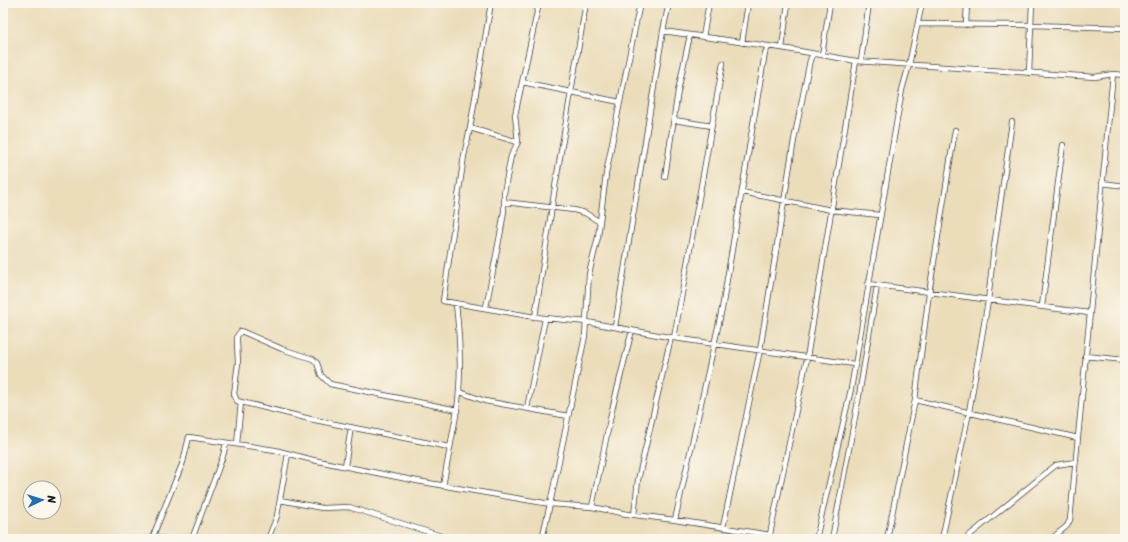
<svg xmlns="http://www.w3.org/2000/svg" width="1128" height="542" font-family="Sriracha,sans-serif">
<rect width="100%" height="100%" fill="#fbf7ec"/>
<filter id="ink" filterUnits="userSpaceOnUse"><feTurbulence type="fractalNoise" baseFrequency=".025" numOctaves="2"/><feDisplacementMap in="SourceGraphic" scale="8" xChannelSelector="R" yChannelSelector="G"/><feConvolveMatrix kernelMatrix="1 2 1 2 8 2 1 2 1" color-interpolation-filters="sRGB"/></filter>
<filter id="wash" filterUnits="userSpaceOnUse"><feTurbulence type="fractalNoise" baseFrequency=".012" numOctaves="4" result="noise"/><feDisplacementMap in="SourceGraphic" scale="16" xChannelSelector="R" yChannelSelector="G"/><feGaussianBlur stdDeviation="0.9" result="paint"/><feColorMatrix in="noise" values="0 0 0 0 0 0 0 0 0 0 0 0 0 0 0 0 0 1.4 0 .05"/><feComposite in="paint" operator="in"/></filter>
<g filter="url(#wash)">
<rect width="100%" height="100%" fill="#ebddba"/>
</g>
<g filter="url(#ink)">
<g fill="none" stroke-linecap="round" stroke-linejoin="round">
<!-- minor casing -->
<g stroke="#3b3934" stroke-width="6">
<path id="minor" d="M491,3l-21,125 48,14 -3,-27 24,-112
M669,3l-6,28 119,17 74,13 239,16 18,-3 12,1
M918,24l113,1 94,3
M966,25l1,-22
M703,37l6,-34
M742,43l6,-40
M782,48l6,-45
M822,55l8,-52
M861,61l8,-58
M1029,73l3,-70
M522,82l98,20 20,-99
M674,120l38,6
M470,128l-6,28 -21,145 92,16 52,5 87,16 180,26
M665,177l13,-86 12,-56
M1102,183l23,3
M742,192l89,18 49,5
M504,202l70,8 11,3 15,9
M868,284l221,29
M456,304c4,35 6,71 1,106
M1042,306l21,-161
M486,307l15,-77 3,-19v-18l7,-37 7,-14
M535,317l20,-130 31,-184
M615,327c17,-99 31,-197 48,-296
M674,338l49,-275
M1085,356l40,4
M460,392l25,9 83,15
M915,400l163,38
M527,408l18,-89
M237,444l4,-42
M345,466l6,-39
M443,486l14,-76 -127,-26 -9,-9 -4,-12 -4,-4 -31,-10 -41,-18 -4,5v6l1,21 -4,31 3,7 73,18 139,28
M280,500l42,8 27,-1 102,32
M592,507l20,-97 20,-80
M634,515l4,-35 33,-143
M675,520l47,-211 43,-256 4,-7
M723,527l37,-177 34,-210 16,-80 3,-6
M153,536l30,-74 6,-25 86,13 38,10 104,21 133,23 35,-168 4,-62 9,-37 8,-63 14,-72
M152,539l1,-3 10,3
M192,539l31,-83 3,-13
M268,539l9,-23 11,-62
M542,539l8,-35 42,3 35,7 48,6 95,15
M769,539l38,-181 49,-297
M816,539l35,-150 51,-299 7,-25 13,-62
M832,539l27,-143 18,-110
M887,539l28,-139 14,-107 26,-163
M942,539l27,-127 19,-111 6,-54 18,-125
M965,539l91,-74 19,-3
M1051,539l16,-13 3,-6 43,-446"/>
</g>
<!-- minor -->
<use href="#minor" stroke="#fff" stroke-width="4.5"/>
</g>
</g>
<!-- margin -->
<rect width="1128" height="542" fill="none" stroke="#fbf7ec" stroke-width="16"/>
<!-- north arrow -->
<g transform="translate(42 500) rotate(86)"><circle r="19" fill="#fbf7ec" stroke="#a29f99"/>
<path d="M0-3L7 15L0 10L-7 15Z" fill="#1f6fb2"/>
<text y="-6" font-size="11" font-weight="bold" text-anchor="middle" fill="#1c1c1c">N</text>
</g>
</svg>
